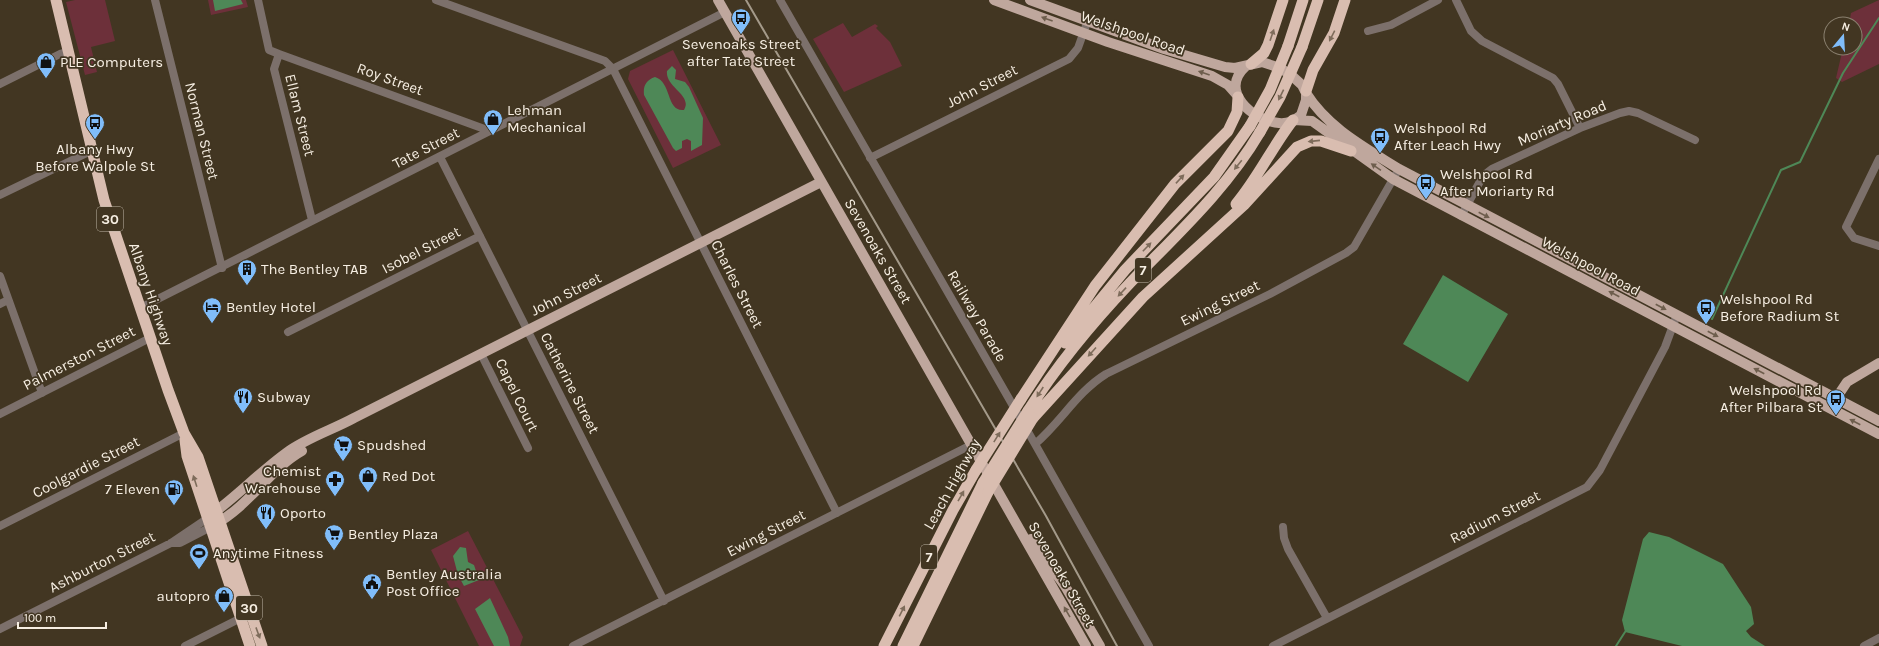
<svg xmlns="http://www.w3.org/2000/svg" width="1879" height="646" font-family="Karla,sans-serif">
<rect width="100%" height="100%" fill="#423622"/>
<!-- green -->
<path fill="#6d303a" d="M75,0h30l10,41 -24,6 6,25 -12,3 -19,-73z
M208,0h38l2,7 -37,8z
M1879,0v64l-37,18 -6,-4 7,-30h12v-24h-6l2,-11z
M843,23l9,14 23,-13 3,2 -2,2 14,14 12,24 -58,26 -31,-53z
M673,50l48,95 -48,23 -45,-89 2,-8z
M468,531l55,106 -3,9h-41l-48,-96z"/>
<!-- water -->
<path fill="#4e8857" d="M213,0h28l2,4 -28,7z
M672,66l4,4 -1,9 10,3 4,5 14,31 -1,27 -11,6v-10l-4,-2 -5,2v7l-6,3 -3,-3 -29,-53c-1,-9 2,-15 11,-18 17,5 11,35 29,33 9,-15 -19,-23 -17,-39z
M1443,275l65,39 -40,68 -65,-38z
M1649,532l20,5 54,27 28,43 3,17 -8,7 5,6 14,9h-83l-57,-14 -3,-12 21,-81z
M460,547l6,1 2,14 6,3 5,15 -15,6 -6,-11 -5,-19z
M490,598l18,39 2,9h-16l-19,-37z"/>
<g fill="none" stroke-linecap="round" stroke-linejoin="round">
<!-- stream -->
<path stroke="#4e8857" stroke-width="2" d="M1712,319l69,-149 19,-8 43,-89 36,-55
M1616,646l9,-14"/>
<!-- minor -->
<path stroke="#7c706b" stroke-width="8" d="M155,0l67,268
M258,0l11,50 10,4 -5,15 38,151
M436,0l169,61 8,8 224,444
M780,0l255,444 114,202
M1456,0l15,31 11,10 71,37 5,6 22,44
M1368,31l23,-6 47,-25
M279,54l211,77
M0,84l60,-30 8,-2
M440,157l224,444
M870,158l199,-99 9,-11 10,-28
M1879,159l-33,68 8,11 25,8
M0,195l91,-44
M1461,216l22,-40 9,-7 88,-41 40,-15 9,-2 9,2 57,27
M0,276l42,117
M0,304l8,-4
M140,308l585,-296
M288,332l192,-96
M481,354l47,94
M0,414l150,-76
M1035,444c26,-22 42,-52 71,-70l164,-80 76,-41 8,-6 42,-73
M0,526l184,-93
M1283,527l1,11 4,11 39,69
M171,543h9l31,-16
M0,629l171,-86 37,-25
M185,646l56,-28
M573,646l398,-201
M1273,646l314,-159 13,-17 65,-123 10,-27
M1864,646l15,-8"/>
<!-- major -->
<path stroke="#bfa79d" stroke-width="10" d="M718,0l368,646
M994,0l114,42 104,34 16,9 8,9
M1030,0l134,49 61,18 10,1 27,-6 18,6 11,7 11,10 4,8v7l-5,15c-6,5 -14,9 -22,8 -26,-2 -61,-32 -33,-57
M1306,93c22,35 58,54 93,76l480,252
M1294,120l18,1 81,58 486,255
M1833,403l14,-21 32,-19
M211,515c26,-19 49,-43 75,-62 20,-15 46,-23 68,-35l467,-236
M214,525c36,-20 56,-56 88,-74
M1031,539l34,47 35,60"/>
<!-- highway -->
<path stroke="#d9bdb0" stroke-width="11" d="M56,0l48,200 64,190 16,43 14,24 64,189
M1288,46l15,-46
M1302,47l16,-47
M1251,64l13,-11 4,-8 15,-45
M1306,91l7,-21 21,-37 11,-33
M1236,204c22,-26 36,-57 57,-84
M1065,343l60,-73 89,-93 36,-51
M1021,399l74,-113 80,-102 53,-53 9,-19 1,-15
M1028,411c30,-47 64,-88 102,-128 46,-48 96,-93 130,-151
M1033,418l110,-121 101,-92 53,-58 14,-6h10l30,10
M185,440l2,16 63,190
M884,646l69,-136 23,-40
M903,646l80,-163
M913,646l75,-154"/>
<!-- rail -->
<path stroke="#a49a8a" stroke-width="2" d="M746,0l300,516 71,130"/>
<!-- highway-bridge -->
<path stroke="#d9bdb0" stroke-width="11" d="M1250,126l20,-36 18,-44
M1260,132l20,-35 22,-50
M976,470l45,-71
M983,483l45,-72
M988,492l45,-74"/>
</g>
<!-- one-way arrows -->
<defs><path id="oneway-solid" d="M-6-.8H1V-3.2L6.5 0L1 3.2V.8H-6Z"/></defs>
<g fill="#6e5e4d">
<use href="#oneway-solid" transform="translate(1047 19) rotate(-160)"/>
<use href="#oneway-solid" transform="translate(1204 73) rotate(-161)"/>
<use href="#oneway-solid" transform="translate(1376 167) rotate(-146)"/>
<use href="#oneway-solid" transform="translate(1484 215) rotate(27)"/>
<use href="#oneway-solid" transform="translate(1614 294) rotate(-152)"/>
<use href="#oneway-solid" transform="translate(1661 307) rotate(28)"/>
<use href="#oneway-solid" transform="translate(1713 334) rotate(28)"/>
<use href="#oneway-solid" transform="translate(1759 371) rotate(-152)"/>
<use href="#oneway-solid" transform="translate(1855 422) rotate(-152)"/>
<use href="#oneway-solid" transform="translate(1067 612) rotate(-120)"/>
</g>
<g fill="#7e6c5b">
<use href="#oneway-solid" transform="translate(1272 35) rotate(-71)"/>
<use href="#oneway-solid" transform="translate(1332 36) rotate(117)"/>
<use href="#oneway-solid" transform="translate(1281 95) rotate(116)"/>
<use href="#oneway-solid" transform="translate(1314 141) rotate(174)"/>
<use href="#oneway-solid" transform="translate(1238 165) rotate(129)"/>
<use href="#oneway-solid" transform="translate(1180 179) rotate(-47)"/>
<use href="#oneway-solid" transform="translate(1147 247) rotate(-46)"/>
<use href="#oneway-solid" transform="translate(1122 292) rotate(133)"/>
<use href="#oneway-solid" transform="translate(1092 352) rotate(132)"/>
<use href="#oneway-solid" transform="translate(1040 392) rotate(123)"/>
<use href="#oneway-solid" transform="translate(997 437) rotate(-58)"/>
<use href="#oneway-solid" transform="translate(195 481) rotate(-108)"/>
<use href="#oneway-solid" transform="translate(961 496) rotate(-60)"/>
<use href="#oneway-solid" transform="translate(902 611) rotate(-63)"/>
<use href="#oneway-solid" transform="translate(258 633) rotate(70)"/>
</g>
<!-- icons -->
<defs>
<g id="bus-pin" transform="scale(1)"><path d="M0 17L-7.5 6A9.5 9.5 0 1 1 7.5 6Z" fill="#80bdfa" stroke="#423622"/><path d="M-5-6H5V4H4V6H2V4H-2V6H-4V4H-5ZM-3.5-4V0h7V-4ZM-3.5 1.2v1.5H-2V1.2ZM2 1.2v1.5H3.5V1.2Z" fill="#111"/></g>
<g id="shop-pin" transform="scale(1)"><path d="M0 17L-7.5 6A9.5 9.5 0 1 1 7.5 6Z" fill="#80bdfa" stroke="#423622"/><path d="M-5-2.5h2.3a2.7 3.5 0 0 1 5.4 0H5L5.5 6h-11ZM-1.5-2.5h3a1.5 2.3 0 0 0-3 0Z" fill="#111"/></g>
<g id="building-pin" transform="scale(1)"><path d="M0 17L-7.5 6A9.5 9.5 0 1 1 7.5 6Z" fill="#80bdfa" stroke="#423622"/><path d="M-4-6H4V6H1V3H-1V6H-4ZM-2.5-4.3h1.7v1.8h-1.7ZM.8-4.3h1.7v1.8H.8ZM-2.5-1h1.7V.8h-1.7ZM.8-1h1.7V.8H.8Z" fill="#111"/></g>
<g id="hotel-pin" transform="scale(1)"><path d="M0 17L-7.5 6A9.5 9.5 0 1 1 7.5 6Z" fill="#80bdfa" stroke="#423622"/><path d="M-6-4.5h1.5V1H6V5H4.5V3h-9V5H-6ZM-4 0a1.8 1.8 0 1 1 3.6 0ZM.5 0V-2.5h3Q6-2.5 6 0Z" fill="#111"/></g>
<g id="restaurant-pin" transform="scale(1)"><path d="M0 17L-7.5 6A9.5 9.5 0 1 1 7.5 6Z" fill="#80bdfa" stroke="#423622"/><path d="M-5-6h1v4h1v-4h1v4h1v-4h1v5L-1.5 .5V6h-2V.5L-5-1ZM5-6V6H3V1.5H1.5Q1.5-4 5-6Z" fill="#111"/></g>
<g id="supermarket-pin" transform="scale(1)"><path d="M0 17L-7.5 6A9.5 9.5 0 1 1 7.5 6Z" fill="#80bdfa" stroke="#423622"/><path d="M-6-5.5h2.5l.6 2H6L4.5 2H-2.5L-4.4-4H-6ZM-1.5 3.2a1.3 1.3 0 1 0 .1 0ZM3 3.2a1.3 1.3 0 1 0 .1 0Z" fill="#111"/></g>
<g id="pharmacy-pin" transform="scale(1)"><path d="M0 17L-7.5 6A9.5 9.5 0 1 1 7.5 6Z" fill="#80bdfa" stroke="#423622"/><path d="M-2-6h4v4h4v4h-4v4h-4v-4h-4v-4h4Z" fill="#111"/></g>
<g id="fuel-pin" transform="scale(1)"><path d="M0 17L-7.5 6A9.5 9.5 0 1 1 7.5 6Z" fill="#80bdfa" stroke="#423622"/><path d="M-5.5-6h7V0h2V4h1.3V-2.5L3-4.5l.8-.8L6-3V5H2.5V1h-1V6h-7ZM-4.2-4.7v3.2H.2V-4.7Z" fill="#111"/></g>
<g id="stadium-pin" transform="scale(1)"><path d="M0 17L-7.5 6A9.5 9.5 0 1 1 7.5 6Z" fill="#80bdfa" stroke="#423622"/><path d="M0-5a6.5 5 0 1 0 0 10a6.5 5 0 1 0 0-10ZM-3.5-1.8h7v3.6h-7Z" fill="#111"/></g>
<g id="civic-pin" transform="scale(1)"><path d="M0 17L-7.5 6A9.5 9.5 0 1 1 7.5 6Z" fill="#80bdfa" stroke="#423622"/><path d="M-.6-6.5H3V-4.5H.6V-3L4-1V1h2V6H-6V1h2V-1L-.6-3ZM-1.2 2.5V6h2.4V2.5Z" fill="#111"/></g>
</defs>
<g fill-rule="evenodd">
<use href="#bus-pin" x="741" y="18"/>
<use href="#shop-pin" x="46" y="62"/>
<use href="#shop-pin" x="493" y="119"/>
<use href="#bus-pin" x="95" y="123"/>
<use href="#bus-pin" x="1380" y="137"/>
<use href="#bus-pin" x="1426" y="183"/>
<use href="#building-pin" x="247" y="269"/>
<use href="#hotel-pin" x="212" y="307"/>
<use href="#bus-pin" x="1706" y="308"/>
<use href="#restaurant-pin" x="243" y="397"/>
<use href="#bus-pin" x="1836" y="399"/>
<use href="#supermarket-pin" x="343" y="445"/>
<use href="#shop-pin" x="368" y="476"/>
<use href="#pharmacy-pin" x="335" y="480"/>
<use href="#fuel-pin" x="174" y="489"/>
<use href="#restaurant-pin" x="266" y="513"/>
<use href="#supermarket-pin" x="334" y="534"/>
<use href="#stadium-pin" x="199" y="553"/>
<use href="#civic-pin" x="372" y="583"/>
<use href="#shop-pin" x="224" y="596"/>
</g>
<g text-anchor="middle" stroke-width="3.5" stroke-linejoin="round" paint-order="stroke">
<!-- shield labels -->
<g fill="#423622" stroke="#c1b8a9" stroke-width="1">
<rect x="97" y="207" width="26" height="24" rx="3"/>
<rect x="1135" y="258" width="16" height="24" rx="3"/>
<rect x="921" y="545" width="16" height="24" rx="3"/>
<rect x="236" y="596" width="26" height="24" rx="3"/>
</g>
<g font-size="14" font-weight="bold" fill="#f7efe3">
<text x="110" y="224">30</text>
<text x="1143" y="275">7</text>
<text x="929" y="562">7</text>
<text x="249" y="613">30</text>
</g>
<!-- street labels -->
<g font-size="15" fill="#f7efe3" stroke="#423622">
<text transform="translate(1133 33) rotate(19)" y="5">Welshpool Road</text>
<text transform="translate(390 79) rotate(20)" y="5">Roy Street</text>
<text transform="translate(982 86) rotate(-27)" y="5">John Street</text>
<text transform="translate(300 115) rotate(76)" y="5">Ellam Street</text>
<text transform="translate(1562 123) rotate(-23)" y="5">Moriarty Road</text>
<text transform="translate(202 131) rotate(76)" y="5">Norman Street</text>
<text transform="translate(426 148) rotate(-27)" y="5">Tate Street</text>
<text transform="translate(421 250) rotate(-27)" y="5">Isobel Street</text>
<text transform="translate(878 251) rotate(60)" y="5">Sevenoaks Street</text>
<text transform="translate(1591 266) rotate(28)" y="5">Welshpool Road</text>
<text transform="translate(737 284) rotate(63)" y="5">Charles Street</text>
<text transform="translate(151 294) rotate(71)" y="5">Albany Highway</text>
<text transform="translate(566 294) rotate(-27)" y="5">John Street</text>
<text transform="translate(1220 303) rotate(-26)" y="5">Ewing Street</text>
<text transform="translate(977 316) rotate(60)" y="5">Railway Parade</text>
<text transform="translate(79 358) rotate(-27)" y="5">Palmerston Street</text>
<text transform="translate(570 383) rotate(63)" y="5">Catherine Street</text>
<text transform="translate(517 395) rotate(64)" y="5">Capel Court</text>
<text transform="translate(86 467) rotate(-27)" y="5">Coolgardie Street</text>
<text transform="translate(952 484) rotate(-61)" y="5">Leach Highway</text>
<text transform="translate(1495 517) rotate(-27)" y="5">Radium Street</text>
<text transform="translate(766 533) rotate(-27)" y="5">Ewing Street</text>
<text transform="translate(102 562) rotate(-27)" y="5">Ashburton Street</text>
<text transform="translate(1062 574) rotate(60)" y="5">Sevenoaks Street</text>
</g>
<!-- poi labels -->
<g font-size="15" fill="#f7efe3" stroke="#423622" text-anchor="start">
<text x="741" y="49" text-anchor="middle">Sevenoaks Street<tspan x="741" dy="17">after Tate Street</tspan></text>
<text x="60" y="67">PLE Computers</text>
<text x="507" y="115">Lehman<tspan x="507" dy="17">Mechanical</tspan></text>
<text x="1394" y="133">Welshpool Rd<tspan x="1394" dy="17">After Leach Hwy</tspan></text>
<text x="95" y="154" text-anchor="middle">Albany Hwy<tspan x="95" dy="17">Before Walpole St</tspan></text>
<text x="1440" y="179">Welshpool Rd<tspan x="1440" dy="17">After Moriarty Rd</tspan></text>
<text x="261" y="274">The Bentley TAB</text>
<text x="1720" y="304">Welshpool Rd<tspan x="1720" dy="17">Before Radium St</tspan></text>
<text x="226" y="312">Bentley Hotel</text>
<text x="1822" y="395" text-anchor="end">Welshpool Rd<tspan x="1822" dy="17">After Pilbara St</tspan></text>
<text x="257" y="402">Subway</text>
<text x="357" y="450">Spudshed</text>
<text x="321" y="476" text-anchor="end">Chemist<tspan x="321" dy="17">Warehouse</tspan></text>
<text x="382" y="481">Red Dot</text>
<text x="160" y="494" text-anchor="end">7 Eleven</text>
<text x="280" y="518">Oporto</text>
<text x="348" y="539">Bentley Plaza</text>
<text x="213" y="558">Anytime Fitness</text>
<text x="386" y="579">Bentley Australia<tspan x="386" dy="17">Post Office</tspan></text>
<text x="210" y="601" text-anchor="end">autopro</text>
</g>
</g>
<!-- north arrow -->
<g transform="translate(1843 36) rotate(18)"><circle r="19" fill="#423622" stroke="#8a806f"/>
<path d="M0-3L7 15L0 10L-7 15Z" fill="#80bdfa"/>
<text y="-6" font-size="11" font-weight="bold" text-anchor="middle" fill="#f7efe3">N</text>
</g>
<!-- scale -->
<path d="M18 622v6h88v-6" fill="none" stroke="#f7efe3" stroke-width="2"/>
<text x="24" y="622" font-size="12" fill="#f7efe3" stroke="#423622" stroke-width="3" paint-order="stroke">100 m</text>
</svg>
